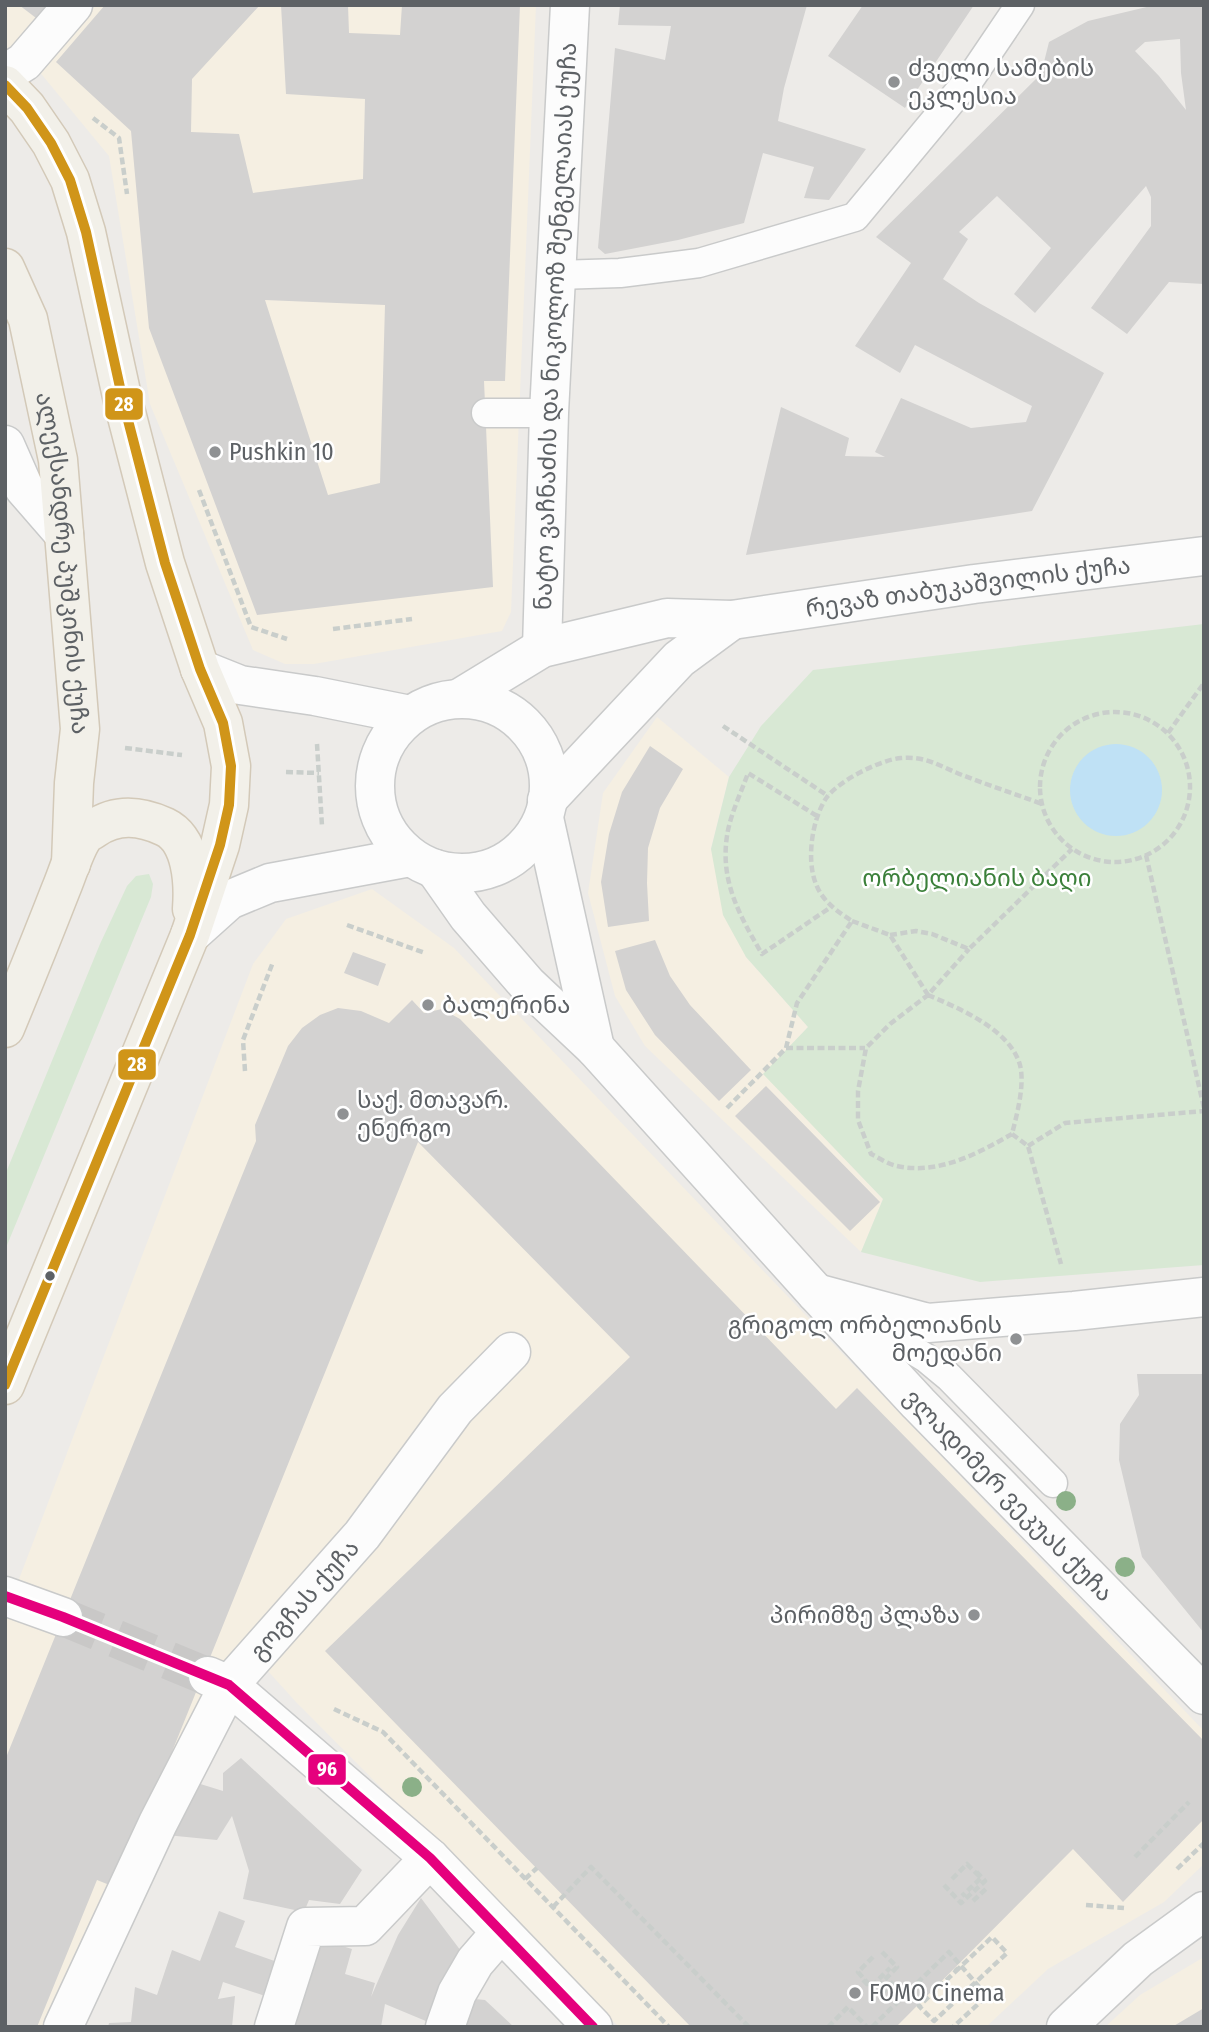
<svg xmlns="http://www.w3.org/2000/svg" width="1209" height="2032" font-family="'Fira Sans Condensed','Noto Sans Georgian',sans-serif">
<rect width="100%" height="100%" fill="#edebe8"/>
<!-- commercial -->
<path fill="#f5efe2" d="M5,5h52l-52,53z
M96,5h440l-25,607 -9,19 -188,33h-29l-32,-14 -103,-246 -41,-248 -71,-86z
M657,717l72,60 -18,72 35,108 62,70 -44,47 119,125 -22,53 -216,-206 -30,-50 -27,-103 15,-100z
M372,889l82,59 750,783v133l-40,38 -116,67 -62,58h-367l-323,-325 -29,-32 -32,38 -181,319h-49v-411l248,-652 33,-45z
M1204,1957v70h-99l35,-32z"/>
<!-- green -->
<path fill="#d8e8d4" d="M1204,624v641l-224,17 -119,-30 22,-53 -120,-125 45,-47 -62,-70 -23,-42 -12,-66 18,-72 32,-51 52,-56z
M149,874l4,10 -2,13 -146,353v-75l95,-231 27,-58 9,-10z"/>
<!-- water -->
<path fill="#bfe1f5" d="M1070 790a46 46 0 1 1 92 0a46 46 0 1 1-92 0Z"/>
<!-- building -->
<path fill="#d3d2d1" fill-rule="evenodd" d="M19,5h33l-12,16z
M105,5h155l-68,74 -1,53 48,2 14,59 110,-14 2,-80 -79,-5 -5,-89h67l1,28 51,2 2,-30h118l-15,376h-21l9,206 -236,28 -108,-287 -18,-197 -75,-69zM265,300l120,5 -5,178 -52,12z
M620,5h187l-23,83 -6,33 88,28 -37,51 -25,-2 10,-31 -51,-14 -19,70 -66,17 -73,14 -7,-6 17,-200 50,12 6,-34 -53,-1z
M863,5h111l-69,103 -77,-52z
M1155,5h49v279l-35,-2 -42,52 -36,-26 60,-82v-29l-5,-11 -111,127 -21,-19 37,-46 -54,-52 -38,36 9,7 -25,40 36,24 125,70 -72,138 -286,44 35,-148 68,31 -4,18 40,1 -10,-5 26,-54 70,30 55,-6 6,-16 -117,-61 -15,28 -45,-27 56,-83 -35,-26 165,-163 8,-32 39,-21zM1180,39l1,34 5,37 -27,-34 -24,-25 10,-9z
M650,746l33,23 -23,39 -12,40 -1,35 2,38 -41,6 -7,-45 8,-48 13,-42z
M655,940l15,36 20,29 61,65 -32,31 -64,-66 -29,-45 -11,-39z
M353,952l33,12 -8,22 -34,-13z
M412,1000l12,13 18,-4 18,10 376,390 21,-21 347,353v78l-81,83 -50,-53 -177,178h-205l-366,-376 305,-294 -212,-215 -301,746 -20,-8 -60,147h-32v-267l251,-619 -1,-16 33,-79 14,-18 18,-13 18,-7 23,3 28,12z
M766,1086l114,116 -30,29 -115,-115z
M1137,1374h67v259l-62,-76 -23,-97 1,-36 19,-29z
M241,1758l121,112 -22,34 -31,-4 -5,12 -61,-13 6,-28 -17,-55 -15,24 -51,-5 28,-53 29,9v-18z
M421,1898l43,57 -31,69 -48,-20 -4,23h-96l24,-91 43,13 -7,25 30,9 -4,14 27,-62z
M219,1911l26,10 -10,26 48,17 -12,34 -48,-16 -5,17 17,-3 -3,31h-124l1,-4 22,-1 4,-35 22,8 15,-45 28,11z
M464,1998l21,2 29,27h-60z
M1204,2008v19h-32z"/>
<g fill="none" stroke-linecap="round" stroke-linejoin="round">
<!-- street-tunnel -->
<path stroke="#c9c8c7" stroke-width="38" stroke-dasharray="38 19" stroke-linecap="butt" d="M63,1617l141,58"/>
<!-- lane casing -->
<g stroke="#c9caca" stroke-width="31">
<path id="lane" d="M557,275l63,-2 79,-10 156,-46 117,-141 48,-71
M486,413h63
M850,1312l76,46 23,19 104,106"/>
</g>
<!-- street casing -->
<g stroke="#c9caca" stroke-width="41">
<g id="street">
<path d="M5,74l19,-12 49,-57"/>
<path d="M5,445l19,43 40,46"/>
<path id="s1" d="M542,648l7,-235 21,-408"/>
<path d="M200,669l40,16 75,11 95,19"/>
<path id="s2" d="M460,698l82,-50 125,-30 65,2 242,-36 230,-28"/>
<circle cx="462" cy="786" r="87"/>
<path d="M547,800l132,-141 53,-39"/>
<path d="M544,818l51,230"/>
<path id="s3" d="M435,869l33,47 59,68 68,64 221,245 102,110 286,292"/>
<path d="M190,935l39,-35 41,-17 140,-26"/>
<path d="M816,1293l112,30 146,-12 130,-14"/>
<path d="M5,1596l58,21"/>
<path d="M208,1676l21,9 201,173 163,169"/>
<path id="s4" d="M63,2027l95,-204 71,-138 133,-150 93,-126 56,-57"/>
<path d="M274,2027l32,-100 59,-1 65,-68"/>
<path d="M445,2027l12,-34 18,-31 26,-30"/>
<path d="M1066,2027l72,-68 66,-48"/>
</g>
</g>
<!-- primary casing -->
<g stroke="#d3c9b8" stroke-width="41">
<g id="primary">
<path d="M5,85l22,23 24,35 19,37 16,52 37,169 42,162 35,106 23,54 8,43 -2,39 -9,40 -30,90 -185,450"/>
<path id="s5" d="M5,268l23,51 30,141 22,269 -6,54 -3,81"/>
<path d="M5,1028c19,-46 38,-93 56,-139 6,-14 15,-44 24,-54 3,-3 6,-4 9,-6 23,-16 47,-13 71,-2 27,13 29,56 27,82"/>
</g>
</g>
<!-- path -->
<path stroke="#c9cecb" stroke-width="4.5" stroke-dasharray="7 3.5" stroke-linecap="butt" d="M93,118l26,20 8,56
M199,490l52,137 36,12
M333,629l79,-10
M1040 787a75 75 0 1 1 150 0a75 75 0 1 1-150 0Z
M723,726l105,70
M1168,733l36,-50
M317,744l5,82
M125,748l57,7
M286,772l33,1
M817,816l-69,-43c-7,20 -18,42 -21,63 -7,46 13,80 35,118l69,-47
M1146,855l58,253
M852,921l38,14 38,60 41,-46
M347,925l78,28
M890,935l26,-4 16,3 37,15 103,-100
M928,995c30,13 82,34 92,70 5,20 -3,49 -8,69 -35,20 -74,41 -115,32 -9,-2 -18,-8 -26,-12l-13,-34v-29l8,-43 24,-24z
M786,1048h79
M245,1071l-2,-31 30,-78
M727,1108l59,-60 11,-45 55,-82c-14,-9 -30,-20 -36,-37 -10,-24 -4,-66 11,-87 13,-17 53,-37 74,-39 26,-2 38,8 61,17 26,10 53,19 80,29
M1012,1134l16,12 33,118
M1028,1146l37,-23 139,-12
M334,1709l49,23 286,295
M1135,1857l54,-55
M1177,1869l27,-26
M525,1879l12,-11
M952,1879l15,-15 14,14 -19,18
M944,1885l17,18 24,-22 -11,-12
M973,1901l15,-14
M1086,1905l38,3
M553,1907l38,-40 158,160
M873,1957l-15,15 13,15 19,-19
M955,1968l2,2 -38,36 15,15 73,-68 -15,-16 -35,33
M863,1980l11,11 23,-24 -17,-17
M881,1994l14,-14
M828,2027l20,-20 19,20
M872,2027l77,-75 38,44 -34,31"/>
<!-- lane -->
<use href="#lane" stroke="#fcfcfc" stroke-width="28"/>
<!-- street -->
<use href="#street" stroke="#fcfcfc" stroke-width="38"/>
<!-- primary -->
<use href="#primary" stroke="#f2f0e9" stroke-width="38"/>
<!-- bus-1 casing -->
<g stroke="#fff" stroke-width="16">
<path id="bus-1" d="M5,85l22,23 24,35 19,37 16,52 37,169 42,162 35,106 23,54 8,43 -2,39 -9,40 -30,90 -185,450"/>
</g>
<!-- bus-2 casing -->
<g stroke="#fff" stroke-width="16">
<path id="bus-2" d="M5,1596l58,21 166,68 201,173 163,169"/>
</g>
<!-- bus-1 -->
<use href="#bus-1" stroke="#d09519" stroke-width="10"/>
<!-- bus-2 -->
<use href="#bus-2" stroke="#e5007d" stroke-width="10"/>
</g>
<!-- trees -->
<g fill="#8bb088">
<circle cx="1066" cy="1501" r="10"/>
<circle cx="1125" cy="1567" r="10"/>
<circle cx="412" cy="1787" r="10"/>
</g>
<!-- markers -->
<g fill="#8f9193" stroke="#fff" stroke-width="2.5">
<circle cx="894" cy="82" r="7"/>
<circle cx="215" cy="452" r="7"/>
<circle cx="428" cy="1005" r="7"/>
<circle cx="343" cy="1114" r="7"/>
<circle cx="1016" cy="1339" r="7"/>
<circle cx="974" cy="1615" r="7"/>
<circle cx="855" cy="1993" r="7"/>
</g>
<circle fill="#5d6165" stroke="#fff" stroke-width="2.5" cx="50" cy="1276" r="6"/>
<g text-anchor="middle" stroke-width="5" stroke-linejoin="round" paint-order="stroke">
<!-- poi labels -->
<g font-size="24" fill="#5d6165" stroke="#fff" text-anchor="start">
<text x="908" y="76">ძველი სამების<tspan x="908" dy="28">ეკლესია</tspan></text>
<text x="229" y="460">Pushkin 10</text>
<text x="442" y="1013">ბალერინა</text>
<text x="357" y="1108">საქ. მთავარ.<tspan x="357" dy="28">ენერგო</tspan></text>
<text x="1002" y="1333" text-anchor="end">გრიგოლ ორბელიანის<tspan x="1002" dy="28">მოედანი</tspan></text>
<text x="960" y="1623" text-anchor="end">პირიმზე პლაზა</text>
<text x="869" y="2001">FOMO Cinema</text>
</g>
<!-- street labels -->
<g font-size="24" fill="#5d6165" stroke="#fff">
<text dy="8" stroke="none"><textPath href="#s1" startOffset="322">ნატო ვაჩნაძის და ნიკოლოზ შენგელაიას ქუჩა</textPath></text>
<text dy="8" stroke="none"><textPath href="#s5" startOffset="303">ალექსანდრე პუშკინის ქუჩა</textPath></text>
<text dy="8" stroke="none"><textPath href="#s2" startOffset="528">რევაზ თაბუკაშვილის ქუჩა</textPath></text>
<text dy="8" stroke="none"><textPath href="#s3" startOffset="850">ვლადიმერ ვეკუას ქუჩა</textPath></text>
<text dy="8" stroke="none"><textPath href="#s4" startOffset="494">გოგჩას ქუჩა</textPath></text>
</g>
<!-- park labels -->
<g font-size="24" fill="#3b803a" stroke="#fff">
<text x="977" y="886">ორბელიანის ბაღი</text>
</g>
</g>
<g stroke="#fff" stroke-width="2.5">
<rect x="104" y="387" width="40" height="34" rx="7" fill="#d09519"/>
<rect x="117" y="1048" width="40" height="33" rx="7" fill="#d09519"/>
<rect x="307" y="1753" width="40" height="33" rx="7" fill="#e5007d"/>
</g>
<g font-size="19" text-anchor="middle" font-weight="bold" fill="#fff">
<text x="124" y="411">28</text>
<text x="137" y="1071">28</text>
<text x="327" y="1776">96</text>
</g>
<!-- border -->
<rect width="1209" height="2032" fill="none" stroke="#5d6165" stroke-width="14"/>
</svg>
